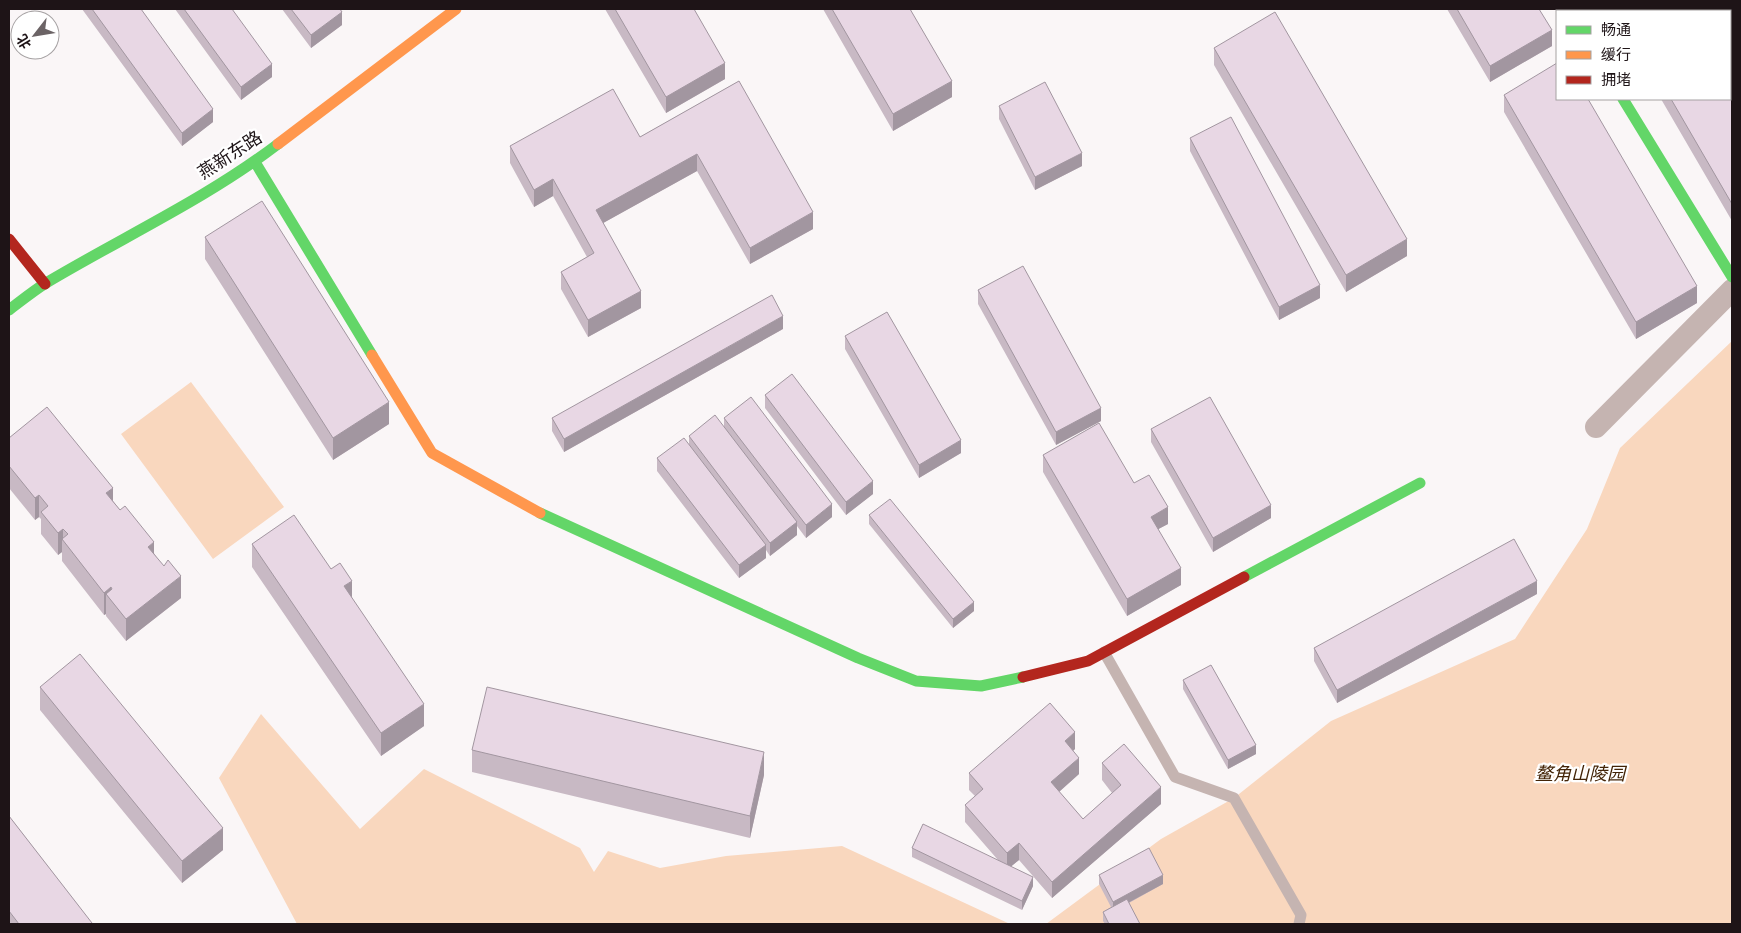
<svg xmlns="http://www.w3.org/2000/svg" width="1741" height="933" font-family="'PT Serif','Noto Sans SC',serif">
<rect width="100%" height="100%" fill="#faf6f7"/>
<!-- green -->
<path fill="#f9d7be" d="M1732,341v583h-686l115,-85 73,-41 97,-77 184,-82 72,-110 33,-81z
M191,382l93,125 -71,52 -92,-125z
M261,714l99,115 64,-60 156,79 14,24 14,-21 52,17 66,-12 116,-10 168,78h-713l-78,-146z"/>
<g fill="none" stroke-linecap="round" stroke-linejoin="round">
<!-- lane -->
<path stroke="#c5b4b1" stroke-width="11" d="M1729,9l3,5
M1585,11l4,-2
M1104,652l71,125 59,21 67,117 -2,9"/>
<!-- street -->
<path stroke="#c5b4b1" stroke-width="22" d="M1568,9l2,2
M1596,427l136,-137"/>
<!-- fast -->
<path stroke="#63d668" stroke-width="11" d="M1623,99l109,178
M255,162l117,193
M9,310c12,-9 24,-19 37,-27 77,-46 160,-84 232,-139
M540,513l318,145 58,23 65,5 42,-9
M1244,577l176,-94"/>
<!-- slow -->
<path stroke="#ff974d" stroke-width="11" d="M278,144l178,-135
M372,355l60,98 108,60"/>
<!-- jam -->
<path stroke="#b3261e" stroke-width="11" d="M9,239l36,45
M1023,677l65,-16 156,-84"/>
</g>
<!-- wall -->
<path fill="#c8b9c4" d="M82,9h59l72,113 -31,24z
M175,9h57l40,68 -31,23z
M282,9h58l2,16 -31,23z
M605,9h89l31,70 -59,34z
M823,9h87l42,88 -59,34z
M1447,9h92l13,37 -62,36z
M1608,9h92l1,2h-91z
M1214,48l193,208 -61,36 -132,-227z
M1732,64v157l-71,-122h69z
M739,81l74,148 -63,35 -53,-93 -94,52 38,85 -53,29 -27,-48v-17l26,-15 -34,-61 -19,11 -24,-44v-17l130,-9z
M1504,95l193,208 -61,36 -132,-227z
M999,106l83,60 -47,24 -36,-71z
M1190,138l130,160 -41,22 -89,-169z
M205,237l184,187 -56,36 -128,-201z
M978,290l123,131 -45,24 -78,-141z
M783,329l-219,123 -12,-21v-13z
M845,336l116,117 -42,25 -74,-129z
M765,395l108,99 -27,21 -81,-107z
M724,418l108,99 -26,21 -9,-12v9l-27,21 -4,-6v8l-27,20 -82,-107v-13l32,-14v-8l35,-9z
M1151,429l120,89 -58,34 -62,-110z
M9,438l104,63 41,52 27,45 -55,43 -20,-25v-2l-2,1 -42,-54v-9l-4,3 -17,-21v-15l-2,-2 -4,3 -26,-32z
M1043,455l91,28 34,41 -10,5 23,56 -54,31 -84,-144z
M869,515l105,96 -21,17 -84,-104z
M252,544l79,25 21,29 72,128 -43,30 -129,-189z
M1537,594l-200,109 -23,-42v-13z
M1183,680l73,74 -28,15 -45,-80z
M40,687l183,163 -41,33 -142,-173z
M1075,749l-2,2 6,23 -20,18 24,27 29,-26 -10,-13v-17l59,41 -109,94 -33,-38 -8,6 22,20 -11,24 -110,-53v-9l86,12 -33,-38v-17l10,-9 -6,-6v-17z
M472,750l292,25 -14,63 -278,-66z
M9,816l83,108h-83z
M1099,875l64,9 -34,19 11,21h-35l-2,-3v-9l8,-5 -12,-23z"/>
<!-- shaded-wall -->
<path fill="#a296a0" d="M342,12v13l-31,23v-13z
M1552,30v16l-62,36v-16z
M725,63v16l-59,34v-16z
M272,64v13l-31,23v-13z
M952,81v16l-59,34v-17z
M213,109v13l-31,24v-13z
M1082,153v13l-47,24v-13z
M697,154v17l-101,56v-17z
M553,179v17l-19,11v-17z
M813,212v17l-63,35v-16z
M1407,239v17l-61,36v-17z
M1320,285v13l-41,22v-13z
M1697,286v17l-61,36v-17z
M641,291v17l-53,29v-17z
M783,316v13l-219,123v-13z
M389,402v22l-56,36v-22z
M1101,408v13l-45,24v-13z
M961,440v13l-42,25v-13z
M873,481v13l-27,21v-13z
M113,488v22l-7,-17z
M39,495v22l-4,3v-22z
M832,504v13l-26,21v-13z
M1271,505v13l-58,34v-14z
M1168,507v17l-17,9v-16z
M797,522v13l-27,21v-13z
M63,529v12l-1,-2v13l-4,3v-22z
M154,542v22l-6,-17z
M766,545v13l-27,20v-13z
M1181,568v17l-54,31v-17z
M181,576v22l-55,43v-22z
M352,581v22l-8,-17z
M1537,581v13l-200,109v-13z
M111,587v13l-5,-6v20l-2,1v-22z
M974,602v9l-21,17v-9z
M424,704v22l-43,30v-23z
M1075,732v17l-10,9v-17z
M1256,745v9l-28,15v-9z
M764,752v23l-14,63v-22z
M1079,758v16l-28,25v-17z
M1161,787v17l-109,94v-16z
M223,828v22l-41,33v-22z
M1019,843v17l-12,10v-17z
M1163,875v9l-50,27v-9z
M1033,877v9l-11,24v-9z"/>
<!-- building -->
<path fill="#e8d7e4" stroke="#a296a0" d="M92,9h49l72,100 -31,24z
M184,9h48l40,55 -31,23z
M291,9h49l2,3 -31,23z
M615,9h79l31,54 -59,34z
M832,9h78l42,72 -59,33z
M1457,9h82l13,21 -62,36z
M1618,9h82l1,2h-82z
M1275,12l132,227 -61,36 -132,-227z
M1730,60l2,4v140l-61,-105h59z
M1557,63v36h31l109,187 -61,36 -132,-227z
M739,81l74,131 -63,36 -53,-94 -101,56 45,81 -53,29 -27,-48 33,-19 -41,-74 -19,11 -24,-44 103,-57 27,48z
M1045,82l37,71 -47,24 -36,-71z
M1231,117l89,168 -41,22 -89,-169z
M262,201l127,201 -56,36 -128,-201z
M1023,266l78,142 -45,24 -78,-142z
M772,295l11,21 -219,123 -12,-21z
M887,312l74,128 -42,25 -74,-129z
M792,374l81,107 -27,21 -81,-107z
M751,397l81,107 -26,21 -82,-107z
M1210,397l61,108 -58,33 -62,-109z
M47,407l66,81 -7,5 14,17 5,-4 29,36 -6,5 16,19 4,-6 13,16 -55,43 -20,-25 6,-5 -1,-2 -7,6 -42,-54 6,-5 -5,-5 -5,4 -17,-21 7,-6 -9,-11 -4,3 -26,-32v-28z
M715,415l82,107 -27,21 -81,-107z
M1099,423l35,60 15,-8 19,32 -17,10 30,51 -54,31 -84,-144z
M684,438l82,107 -27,20 -82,-107z
M890,499l84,103 -21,17 -84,-104z
M294,515l37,54 9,-6 12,18 -8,5 80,118 -43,29 -129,-189z
M1514,539l23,42 -200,109 -23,-42z
M80,654l143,174 -41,33 -142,-174z
M1211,665l45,80 -28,15 -45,-80z
M487,687l277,65 -14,64 -278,-66z
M1050,703l25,29 -10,9 14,17 -28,24 32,37 38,-34 -19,-22 22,-19 37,43 -109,95 -33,-39 -12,10 -42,-48 18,-16 -14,-16z
M9,816l83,107 -1,1h-72l-10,-13z
M923,824l110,53 -11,24 -110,-53z
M1149,848l14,27 -50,27 -14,-27z
M1127,899l13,25h-31l-6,-12z"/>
<g text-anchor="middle" stroke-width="4.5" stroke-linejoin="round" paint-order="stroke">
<!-- street labels -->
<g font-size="18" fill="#1e1417" stroke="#fff">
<text transform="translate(230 155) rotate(-33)" y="6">燕新东路</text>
</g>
<!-- park labels -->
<g font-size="18" font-style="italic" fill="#432407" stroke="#fff">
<text x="1580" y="780">鳌角山陵园</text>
</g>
</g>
<!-- border -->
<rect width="1741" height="933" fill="none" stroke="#1e1417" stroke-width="20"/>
<!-- legend -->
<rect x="1556" y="10" width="175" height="90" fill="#ffffff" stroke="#a5a1a2"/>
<rect x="1566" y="26" width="25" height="8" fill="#63d668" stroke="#a5a1a2"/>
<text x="1601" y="35" font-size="15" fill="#1e1417">畅通</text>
<rect x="1566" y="51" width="25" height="8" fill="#ff974d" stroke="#a5a1a2"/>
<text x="1601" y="60" font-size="15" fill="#1e1417">缓行</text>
<rect x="1566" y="76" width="25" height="8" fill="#b3261e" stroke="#a5a1a2"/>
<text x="1601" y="85" font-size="15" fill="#1e1417">拥堵</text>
<!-- north arrow -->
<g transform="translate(35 35) rotate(239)"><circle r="24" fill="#ffffff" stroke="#a5a1a2"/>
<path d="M0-4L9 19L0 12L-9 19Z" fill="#6b6365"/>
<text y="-8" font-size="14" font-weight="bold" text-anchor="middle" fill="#1e1417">北</text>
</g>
</svg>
